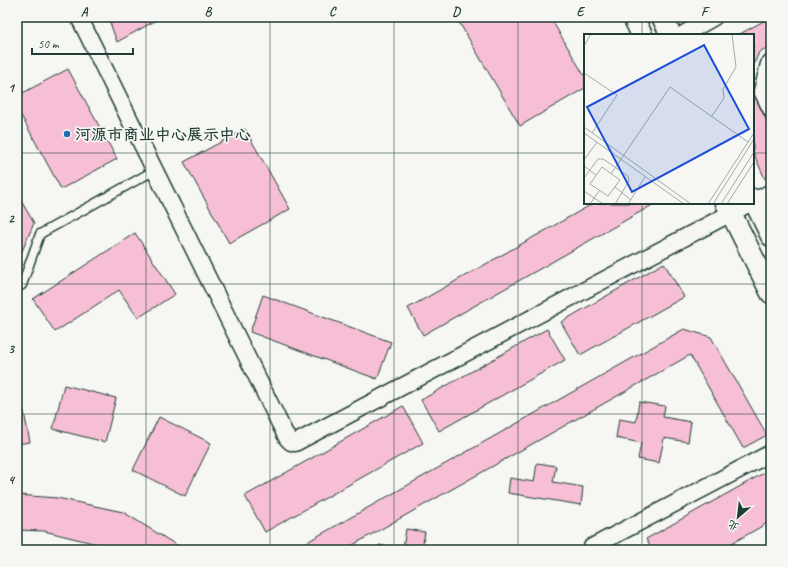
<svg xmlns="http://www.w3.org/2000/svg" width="788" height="567" font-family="Caveat,'LXGW WenKai TC',sans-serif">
<rect width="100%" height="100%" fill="#f6f6f2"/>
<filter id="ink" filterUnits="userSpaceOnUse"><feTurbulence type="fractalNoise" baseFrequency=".025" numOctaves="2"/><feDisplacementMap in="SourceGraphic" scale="8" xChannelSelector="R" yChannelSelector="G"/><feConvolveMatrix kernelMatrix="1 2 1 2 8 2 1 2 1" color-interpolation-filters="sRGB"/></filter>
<g filter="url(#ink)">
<!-- building -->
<path fill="#f7bfd6" stroke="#1f3d34" d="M108,17h54l-45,25z
M456,17h94l35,60v11l-65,38z
M771,17v29l-12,6 -6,15v-32h-15z
M68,69l49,90 -56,30 -44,-81v-12z
M753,92l18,38v46l-6,3 -12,-27z
M245,129l45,80 -61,34 -45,-81z
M17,194l17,29 -17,40z
M594,203h62l-233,132 -15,-27z
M135,233l40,61 -37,24 -19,-28 -64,42 -22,-33z
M664,263l20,34 -104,58 -19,-33z
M263,295l128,47 -14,37 -127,-47z
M547,329l18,31 -126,71 -18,-31z
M684,329l27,8 56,98 -24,13 -53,-93 -346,195h-51z
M64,385l52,13 -11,44 -52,-13z
M19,388l11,54 -13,2v-55z
M639,402l26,4 -2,11 28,5 -3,20 -24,-4 -5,25 -21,-4 3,-16 -25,-5 3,-19 17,3z
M403,406l20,37 -158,89 -20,-36z
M159,417l52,26 -26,53 -52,-26z
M537,463l19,3 -3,16 30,5 -2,18 -73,-12 2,-15 24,4z
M771,469v52l-51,29h-68l-6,-11z
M17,495l40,3 66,14 55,34 -4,4h-66l-11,-6 -53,-13 -27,-1z
M406,529l19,3 -3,17 7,1h-51l1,-5 24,4z"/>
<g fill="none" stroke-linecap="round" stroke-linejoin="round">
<!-- service casing -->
<g stroke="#1f3d34" stroke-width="11">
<path id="service" d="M17,288l5,-3 18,-51 115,-64"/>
</g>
<!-- minor casing -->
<g stroke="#1f3d34" stroke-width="19">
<path id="minor" d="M79,17l208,421 4,4 4,1 455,-240
M682,35l32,-18
M771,63l-2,1 -7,27 9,18
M753,202l18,-10
M593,550l-1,-3 179,-94"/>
</g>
<!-- tertiary casing -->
<g stroke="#1f3d34" stroke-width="23">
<path id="tertiary" d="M633,17l9,18
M662,17l9,18
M753,199l18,37
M726,203l45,90"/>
</g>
<!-- service -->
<use href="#service" stroke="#f6f6f2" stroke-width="8"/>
<!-- minor -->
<use href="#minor" stroke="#f6f6f2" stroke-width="16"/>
<!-- tertiary -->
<use href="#tertiary" stroke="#f6f6f2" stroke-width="20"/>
</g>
</g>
<!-- grid -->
<path fill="none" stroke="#1f3d34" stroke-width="1" stroke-opacity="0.55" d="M146,17v533M270,17v533M394,17v533M518,17v533M642,17v18M17,153h568M753,153h18M642,203v347M17,284h754M17,414h754"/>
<!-- markers -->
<circle fill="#1f6fb2" stroke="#f6f6f2" stroke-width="1.5" cx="67" cy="134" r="4"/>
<g text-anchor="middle" stroke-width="3.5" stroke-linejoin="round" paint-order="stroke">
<!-- poi labels -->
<g font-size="16" font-weight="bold" fill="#1f3d34" stroke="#f6f6f2" text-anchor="start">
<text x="75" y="140">河源市商业中心展示中心</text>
</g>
</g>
<!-- overview -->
<g transform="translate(584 34)">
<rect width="170" height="170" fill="#f6f6f2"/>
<path fill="none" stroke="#a0aca6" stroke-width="1" d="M0,12l7,-12M0,39l33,22 -25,38M128,82l12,-18 -1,-9 13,-22 -4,-33M0,93l107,77M0,99l100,71M0,126l13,-18M0,132l12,9M18,133l18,13 -12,16 -18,-12zM27,140l59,-87 78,55M0,144l14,-19h5l25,17 1,5 -14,23M31,153l16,13M0,157l19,13M6,170l9,-13M44,170l17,-27M124,170l46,-71M129,170l41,-65M137,170l33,-52M143,170l27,-42"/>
<path fill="#1d4ed8" fill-opacity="0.15" stroke="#1d4ed8" stroke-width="2" d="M120,11l45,84 -117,63 -45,-85z"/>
<rect width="170" height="170" fill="none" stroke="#1f3d34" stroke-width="2"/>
</g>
<!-- margin -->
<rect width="788" height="567" fill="none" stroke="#f6f6f2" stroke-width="44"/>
<!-- north arrow -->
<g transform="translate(738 517) rotate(208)" stroke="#f6f6f2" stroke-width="3" paint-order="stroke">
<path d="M0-3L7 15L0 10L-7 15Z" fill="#1f3d34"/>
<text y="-6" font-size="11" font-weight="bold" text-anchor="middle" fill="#1f3d34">北</text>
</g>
<!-- scale -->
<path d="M32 48v6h101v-6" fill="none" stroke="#1f3d34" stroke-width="2"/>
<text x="38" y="48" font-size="12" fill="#1f3d34" stroke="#f6f6f2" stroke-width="3" paint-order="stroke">50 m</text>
<rect x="22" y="22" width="744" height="523" fill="none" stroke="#1f3d34" stroke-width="1.5"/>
<g font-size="13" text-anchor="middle" font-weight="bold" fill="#1f3d34">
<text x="84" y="16">A</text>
<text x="208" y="16">B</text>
<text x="332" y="16">C</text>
<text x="456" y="16">D</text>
<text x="580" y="16">E</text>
<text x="704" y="16">F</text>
<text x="11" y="92">1</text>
<text x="11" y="223">2</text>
<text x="11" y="353">3</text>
<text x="11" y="484">4</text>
</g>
</svg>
